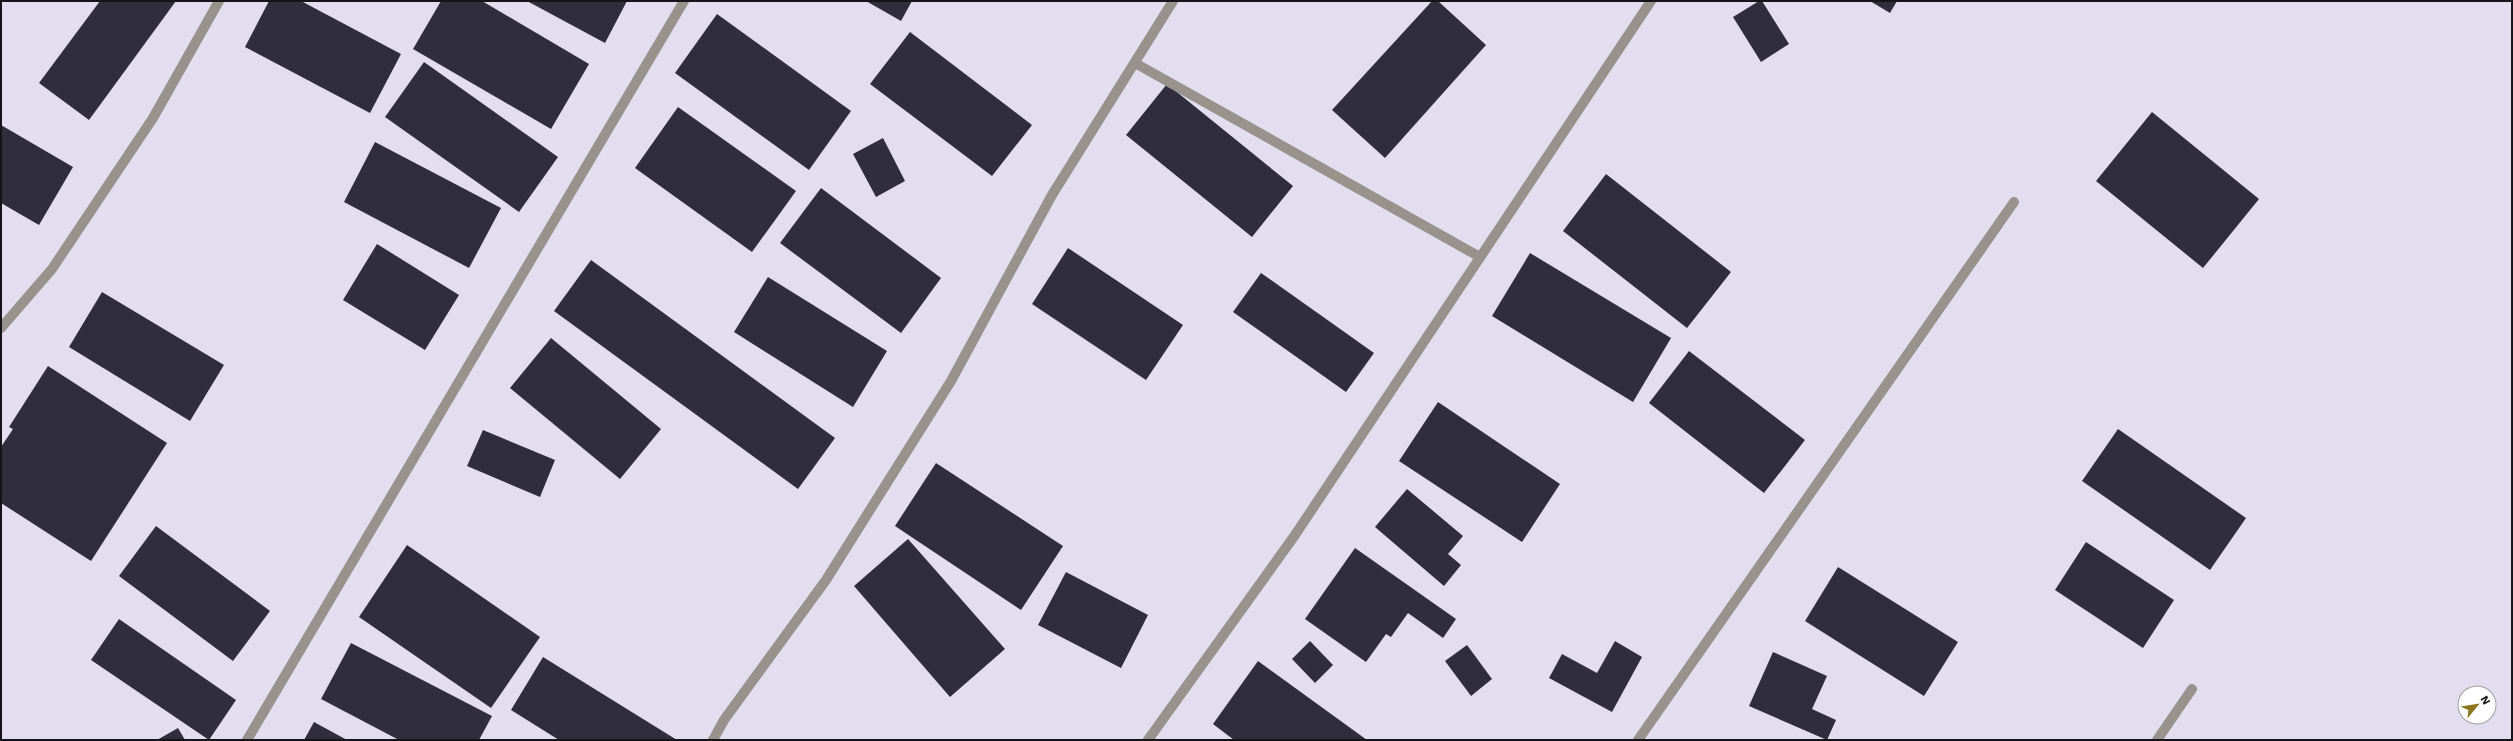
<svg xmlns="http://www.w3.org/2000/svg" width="2513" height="741" font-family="'Work Sans',sans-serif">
<rect width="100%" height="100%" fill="#e2deef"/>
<!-- building -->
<path fill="#302e3c" d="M100,1h76l-87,119 -50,-37z
M269,1h32l100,53 -31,59 -125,-66z
M441,1h41l107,63 -38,65 -138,-80z
M527,1h100l-22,42z
M866,1h46l-11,20z
M1432,1h6l48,44 -101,113 -53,-48z
M1759,1h3l27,43 -28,18 -28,-45z
M1870,1h27l-7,12z
M717,14l134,97 -42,59 -134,-97z
M910,32l122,93 -40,51 -122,-92z
M424,62l134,95 -39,55 -134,-95z
M1167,84l126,102 -41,51 -126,-102z
M678,107l118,84 -44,61 -117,-84z
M2152,112l107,87 -56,69 -107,-87z
M1,125l72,42 -34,58 -38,-22z
M883,138l22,43 -29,16 -23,-43z
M375,142l126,66 -32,60 -125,-66z
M1606,174l125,98 -44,56 -124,-97z
M821,188l120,90 -40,55 -121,-90z
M377,244l82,51 -34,55 -82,-50z
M1068,248l115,77 -37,55 -114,-76z
M1530,253l141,85 -38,64 -141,-86z
M591,260l244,178 -37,51 -244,-178z
M1261,273l113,80 -28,39 -113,-80z
M768,277l119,74 -34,56 -119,-75z
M102,292l122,73 -34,56 -121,-74z
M551,338l110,91 -41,50 -110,-91z
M1689,351l116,89 -41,53 -115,-90z
M48,366l119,77 -76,118 -90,-58v-56l12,-18 -4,-2z
M1438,402l122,82 -38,58 -123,-81z
M2118,429l128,89 -36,52 -128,-89z
M483,430l72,30 -15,37 -73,-31z
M936,463l127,83 -42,64 -126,-84z
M1407,489l56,47 -15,18 13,11 -17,21 -69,-59z
M156,526l114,85 -37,50 -114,-85z
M908,539l97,110 -55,48 -96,-111z
M2086,542l88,58 -31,48 -88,-58z
M407,545l133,92 -49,71 -132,-91z
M1355,548l101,71 -13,19 -35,-25 -17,24 -5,-3 -20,28 -61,-43z
M1838,567l120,75 -34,54 -119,-75z
M1066,572l82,43 -27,53 -83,-43z
M119,619l117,81 -27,40 -118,-80z
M1310,641l23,24 -18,18 -23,-24z
M1615,641l27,16 -30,55 -63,-34 13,-24 35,19z
M351,643l141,73 -13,24h-80l-78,-41z
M1467,645l25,34 -21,17 -26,-35z
M1773,652l54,24 -15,33 24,11 -9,20 -78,-34z
M543,657l134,83h-118l-48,-30z
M1258,661l109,79h-133l-21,-16z
M314,722l33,18h-43z
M178,728l7,12h-28z"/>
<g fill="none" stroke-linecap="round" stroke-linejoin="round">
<!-- minor -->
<path stroke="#98928c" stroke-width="10" d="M1135,63l345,194
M1,328l51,-59 101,-151 66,-117
M247,740l437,-739
M713,740l11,-20 102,-140 125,-199 101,-186 121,-194
M1148,740l147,-205 356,-534
M1638,740l376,-538
M2157,740l35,-51"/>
</g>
<!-- border -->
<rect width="2513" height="741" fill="none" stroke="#15141a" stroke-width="4"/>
<!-- north arrow -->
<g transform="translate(2477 705) rotate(60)"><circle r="19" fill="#ffffff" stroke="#a1a1a3"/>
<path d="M0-3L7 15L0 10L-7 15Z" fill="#8c771c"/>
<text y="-6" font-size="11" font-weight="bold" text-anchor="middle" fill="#15141a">N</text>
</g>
</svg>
